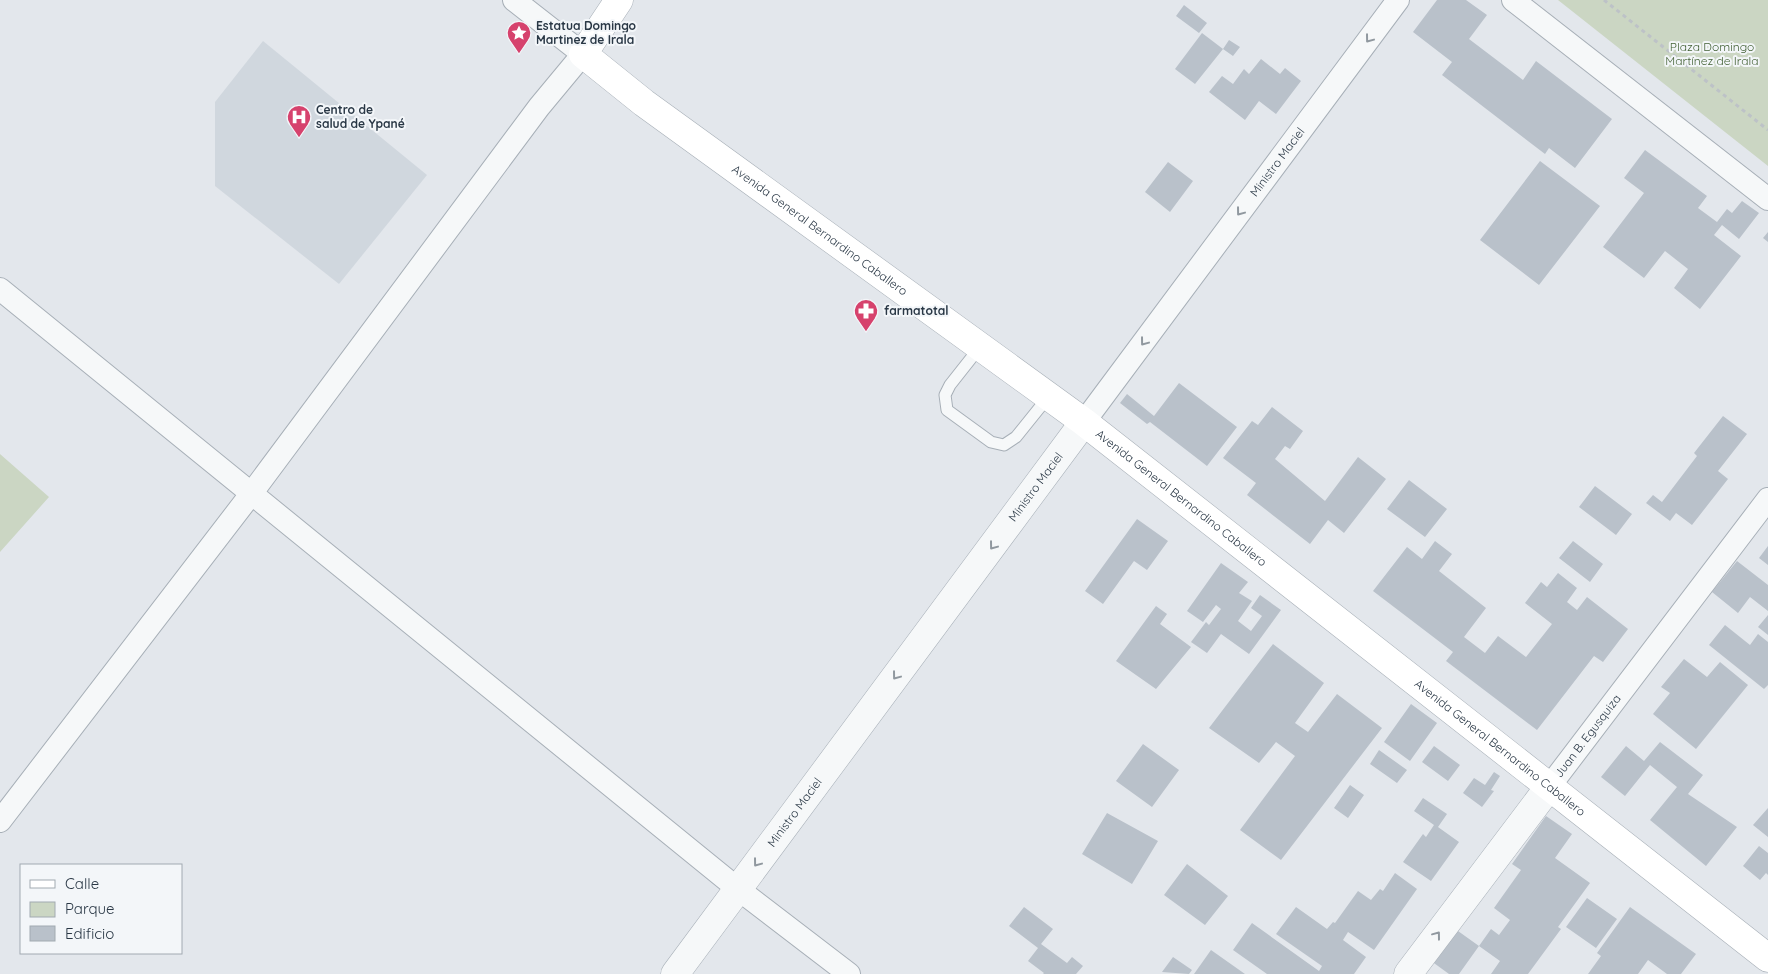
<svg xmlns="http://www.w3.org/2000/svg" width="1768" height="974" font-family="Quicksand,sans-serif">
<rect width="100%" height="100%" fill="#e3e7ec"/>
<!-- built -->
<path fill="#d0d7de" d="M263,41l164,134 -88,109 -124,-98v-84z"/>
<!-- green -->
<path fill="#cbd6c3" d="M1558,0h210v166z
M0,454l49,43 -49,55z"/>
<!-- building -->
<path fill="#b9c1ca" d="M1437,0h29l21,15 -18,24 54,41 13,-19 76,58 -37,49 -26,-20 -4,6 -103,-79 10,-13 -39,-30z
M1184,5l23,18 -8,10 -23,-17z
M1202,33l21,16 6,-9 11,7 -7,9 -10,-7 -28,35 -20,-15z
M1261,59l19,15 5,-6 16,13 -25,33 -17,-13 -14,19 -36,-28 13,-16 11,8 11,-15 5,5z
M1645,150l62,46 -9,12 19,14 10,-13 5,4 10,-12 17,12 -20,26 -17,-14 -8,10 27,21 -41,53 -26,-21 14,-19 -23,-18 -21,27 -41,-31 41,-54 -20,-15z
M1540,161l60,45 -61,79 -59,-45z
M1168,162l25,19 -23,31 -25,-20z
M1768,232v10l-5,-4z
M1179,383l58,44 -30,39 -57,-44 -3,2 -27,-21 7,-9 27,22z
M1272,407l31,24 -13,18 -5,-3 -10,13 50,42 33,-44 28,22 -42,54 -16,-13 -18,24 -63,-49 9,-12 -33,-25 29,-37 6,4z
M1723,416l24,18 -29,37 10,8 -36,46 -16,-12 -6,8 -24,-18 7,-8 9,7 35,-46 -3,-3z
M1409,480l38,29 -22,28 -38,-28z
M1595,486l37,28 -16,21 -37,-28z
M1137,519l31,22 -21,29 -13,-9 -31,43 -18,-13z
M1435,541l17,13 -13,17 47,37 -22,29 21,16 13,-17 28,21 26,-33 -27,-21 16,-21 6,5 11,-14 19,15 -10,14 10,8 10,-13 41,32 -25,33 -9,-6 -57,74 -91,-69 7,-9 -80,-61 34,-44 15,12z
M1573,541l30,23 -13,18 -31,-24z
M1768,546v19l-9,-7z
M1737,561l31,24v26l-18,-14 -12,16 -26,-21z
M1221,563l27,19 -9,11 13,8 -14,20 13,10 11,-15 -11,-8 9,-13 21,15 -32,44 -28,-20 -14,19 -16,-11 15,-20 3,3 12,-16 -5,-4 -13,17 -16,-11z
M1156,606l11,8 -7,10 31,23 -35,42 -40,-28z
M1768,615v20l-10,-8z
M1725,625l25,20 8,-11 10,8v43l-4,4 -55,-44z
M1273,644l51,39 -29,40 13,9 29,-38 45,34 -101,132 -41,-30 55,-74 -19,-14 -17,21 -50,-35z
M1684,659l23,18 13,-15 28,23 -52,64 -43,-35 17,-21 -9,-6z
M1411,704l26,19 -27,38 -26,-19z
M1660,742l43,33 -15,19 49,33 -31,39 -56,-46 27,-33 -27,-22 -25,31 -24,-19 25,-31 18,15z
M1143,744l36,26 -27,37 -36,-26z
M1434,746l26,19 -12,16 -26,-19z
M1379,750l28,20 -10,13 -27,-19z
M1494,772l6,4 -9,14 3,1 -12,16 -19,-14 11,-15 11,7z
M1350,785l14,10 -16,23 -14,-10z
M1423,798l24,16 -9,13 21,15 -28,39 -28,-19 20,-28 3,3 8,-12 -20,-14z
M1768,808v29l-15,-12z
M1107,813l51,28 -26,43 -50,-30z
M1546,816l26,18 -17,24 35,25 -32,44 3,2 -33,45h-37l9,-13 -21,-15 12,-17 8,6 11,-15 -16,-12 27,-38 -9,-6z
M1759,846l9,7v22l-2,-2 -6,7 -17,-14z
M1187,864l41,32 -23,29 -41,-30z
M1395,873l22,16 -43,61 -26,-18 -5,8 23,17 -12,17h-87l-34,-24 19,-27 67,48 3,-5 -46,-32 20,-27 31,22 6,-7 2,1 23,-32 13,9 9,-11 3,2z
M1587,898l30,21 -21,29 -30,-21z
M1024,907l29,22 -12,15 26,19 5,-6 11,9 -7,8h-33l1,-1 -16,-12 10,-13 -29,-22z
M1630,907l66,47 -15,20h-14l-19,-14 -10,14h-50l13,-18 -4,-3z
M1451,926l28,20 -20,28h-10l-22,-16z
M1211,950l34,24h-51z
M1173,957l19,13 -3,4 -27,-2z"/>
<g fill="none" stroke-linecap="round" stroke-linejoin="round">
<!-- service casing -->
<g stroke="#a7afb7" stroke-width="13">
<path id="service" d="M980,347l-30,38 -5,10 2,15 44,32 13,3 12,-8 33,-41"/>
</g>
<!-- minor casing -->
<g stroke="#a7afb7" stroke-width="24">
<g id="minor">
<path d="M1513,0l255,199"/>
<path d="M0,289l738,600 111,85"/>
<path id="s1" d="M1084,422l314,-422"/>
<path id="s2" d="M1549,787l219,-288"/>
<path d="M0,821l251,-327 288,-387 44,-53 -69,-54"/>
</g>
</g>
<!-- tertiary casing -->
<g stroke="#a7afb7" stroke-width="29">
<g id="tertiary">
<path id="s3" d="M675,974l409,-552"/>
<path d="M1408,974l141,-187"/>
</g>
</g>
<!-- secondary casing -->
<g stroke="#a7afb7" stroke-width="29">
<g id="secondary">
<path id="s4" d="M619,0l-36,54 61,49 440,319 684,536"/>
</g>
</g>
<!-- path -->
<path stroke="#bdc2c7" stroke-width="3" stroke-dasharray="4 4" stroke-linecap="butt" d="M1604,0l164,130"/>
<!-- service -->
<use href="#service" stroke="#f6f8f9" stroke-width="11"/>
<!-- minor -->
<use href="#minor" stroke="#f6f8f9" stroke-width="22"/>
<!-- tertiary -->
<use href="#tertiary" stroke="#f6f8f9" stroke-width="28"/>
<!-- secondary -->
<use href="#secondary" stroke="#fff" stroke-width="28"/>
</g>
<!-- one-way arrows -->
<defs><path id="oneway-chevron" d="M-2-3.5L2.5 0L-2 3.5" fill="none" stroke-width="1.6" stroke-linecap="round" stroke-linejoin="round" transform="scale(1.25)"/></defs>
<g stroke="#90989f">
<use href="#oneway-chevron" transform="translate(1369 39) rotate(127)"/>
<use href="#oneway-chevron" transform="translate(1240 212) rotate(127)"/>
<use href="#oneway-chevron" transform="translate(1144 342) rotate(127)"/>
<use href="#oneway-chevron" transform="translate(993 546) rotate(127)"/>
<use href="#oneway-chevron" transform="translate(896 676) rotate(127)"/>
<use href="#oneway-chevron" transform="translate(757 863) rotate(127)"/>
<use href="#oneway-chevron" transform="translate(1437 935) rotate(-53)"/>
</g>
<!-- icons -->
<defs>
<g id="sight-pin" transform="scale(1.25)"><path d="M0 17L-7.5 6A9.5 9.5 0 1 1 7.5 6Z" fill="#d6426d" stroke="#f3f6f9"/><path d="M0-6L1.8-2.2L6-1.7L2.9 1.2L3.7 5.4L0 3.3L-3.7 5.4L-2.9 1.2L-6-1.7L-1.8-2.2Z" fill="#fff"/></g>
<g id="hospital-pin" transform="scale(1.25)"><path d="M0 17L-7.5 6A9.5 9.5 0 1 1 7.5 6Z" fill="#d6426d" stroke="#f3f6f9"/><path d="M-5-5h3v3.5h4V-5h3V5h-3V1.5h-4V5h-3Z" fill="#fff"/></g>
<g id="pharmacy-pin" transform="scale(1.25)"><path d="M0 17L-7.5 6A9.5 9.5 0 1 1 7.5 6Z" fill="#d6426d" stroke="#f3f6f9"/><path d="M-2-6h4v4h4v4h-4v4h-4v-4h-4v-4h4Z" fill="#fff"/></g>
</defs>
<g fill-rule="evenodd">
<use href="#sight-pin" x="519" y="33"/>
<use href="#hospital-pin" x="299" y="117"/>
<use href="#pharmacy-pin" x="866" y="311"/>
</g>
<g text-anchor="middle" stroke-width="4" stroke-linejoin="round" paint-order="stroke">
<!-- poi labels -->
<g font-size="12" font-weight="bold" fill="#293745" stroke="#f3f6f9" text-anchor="start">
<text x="536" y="30">Estatua Domingo<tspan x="536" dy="14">Martinez de Irala</tspan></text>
<text x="316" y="114">Centro de<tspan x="316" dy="14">salud de Ypané</tspan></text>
<text x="884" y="315">farmatotal</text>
</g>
<!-- park labels -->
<g font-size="12" fill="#446236" stroke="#f3f6f9">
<text x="1712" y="51">Plaza Domingo<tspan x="1712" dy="14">Martínez de Irala</tspan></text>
</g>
<!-- street labels -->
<g font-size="12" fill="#293745" stroke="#f3f6f9">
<text dy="4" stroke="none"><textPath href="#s1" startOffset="324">Ministro Maciel</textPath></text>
<text dy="4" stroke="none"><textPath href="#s4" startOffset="360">Avenida General Bernardino Caballero</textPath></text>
<text dy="4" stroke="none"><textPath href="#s3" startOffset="606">Ministro Maciel</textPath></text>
<text dy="4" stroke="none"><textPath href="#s4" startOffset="810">Avenida General Bernardino Caballero</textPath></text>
<text dy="4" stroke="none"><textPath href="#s2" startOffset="64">Juan B. Egusquiza</textPath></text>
<text dy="4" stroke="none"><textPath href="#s4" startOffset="1215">Avenida General Bernardino Caballero</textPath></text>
<text dy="4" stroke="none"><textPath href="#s3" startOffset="201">Ministro Maciel</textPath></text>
</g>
</g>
<!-- legend -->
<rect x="20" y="864" width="162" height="90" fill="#f3f6f9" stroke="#a2aab1"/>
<rect x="30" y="880" width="25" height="8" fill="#ffffff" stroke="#a2aab1"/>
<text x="65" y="889" font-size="15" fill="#293745">Calle</text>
<rect x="30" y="902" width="25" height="15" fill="#cbd6c3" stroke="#a2aab1"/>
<text x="65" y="914" font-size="15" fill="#293745">Parque</text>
<rect x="30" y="926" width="25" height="15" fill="#b9c1ca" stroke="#a2aab1"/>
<text x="65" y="939" font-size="15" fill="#293745">Edificio</text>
</svg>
